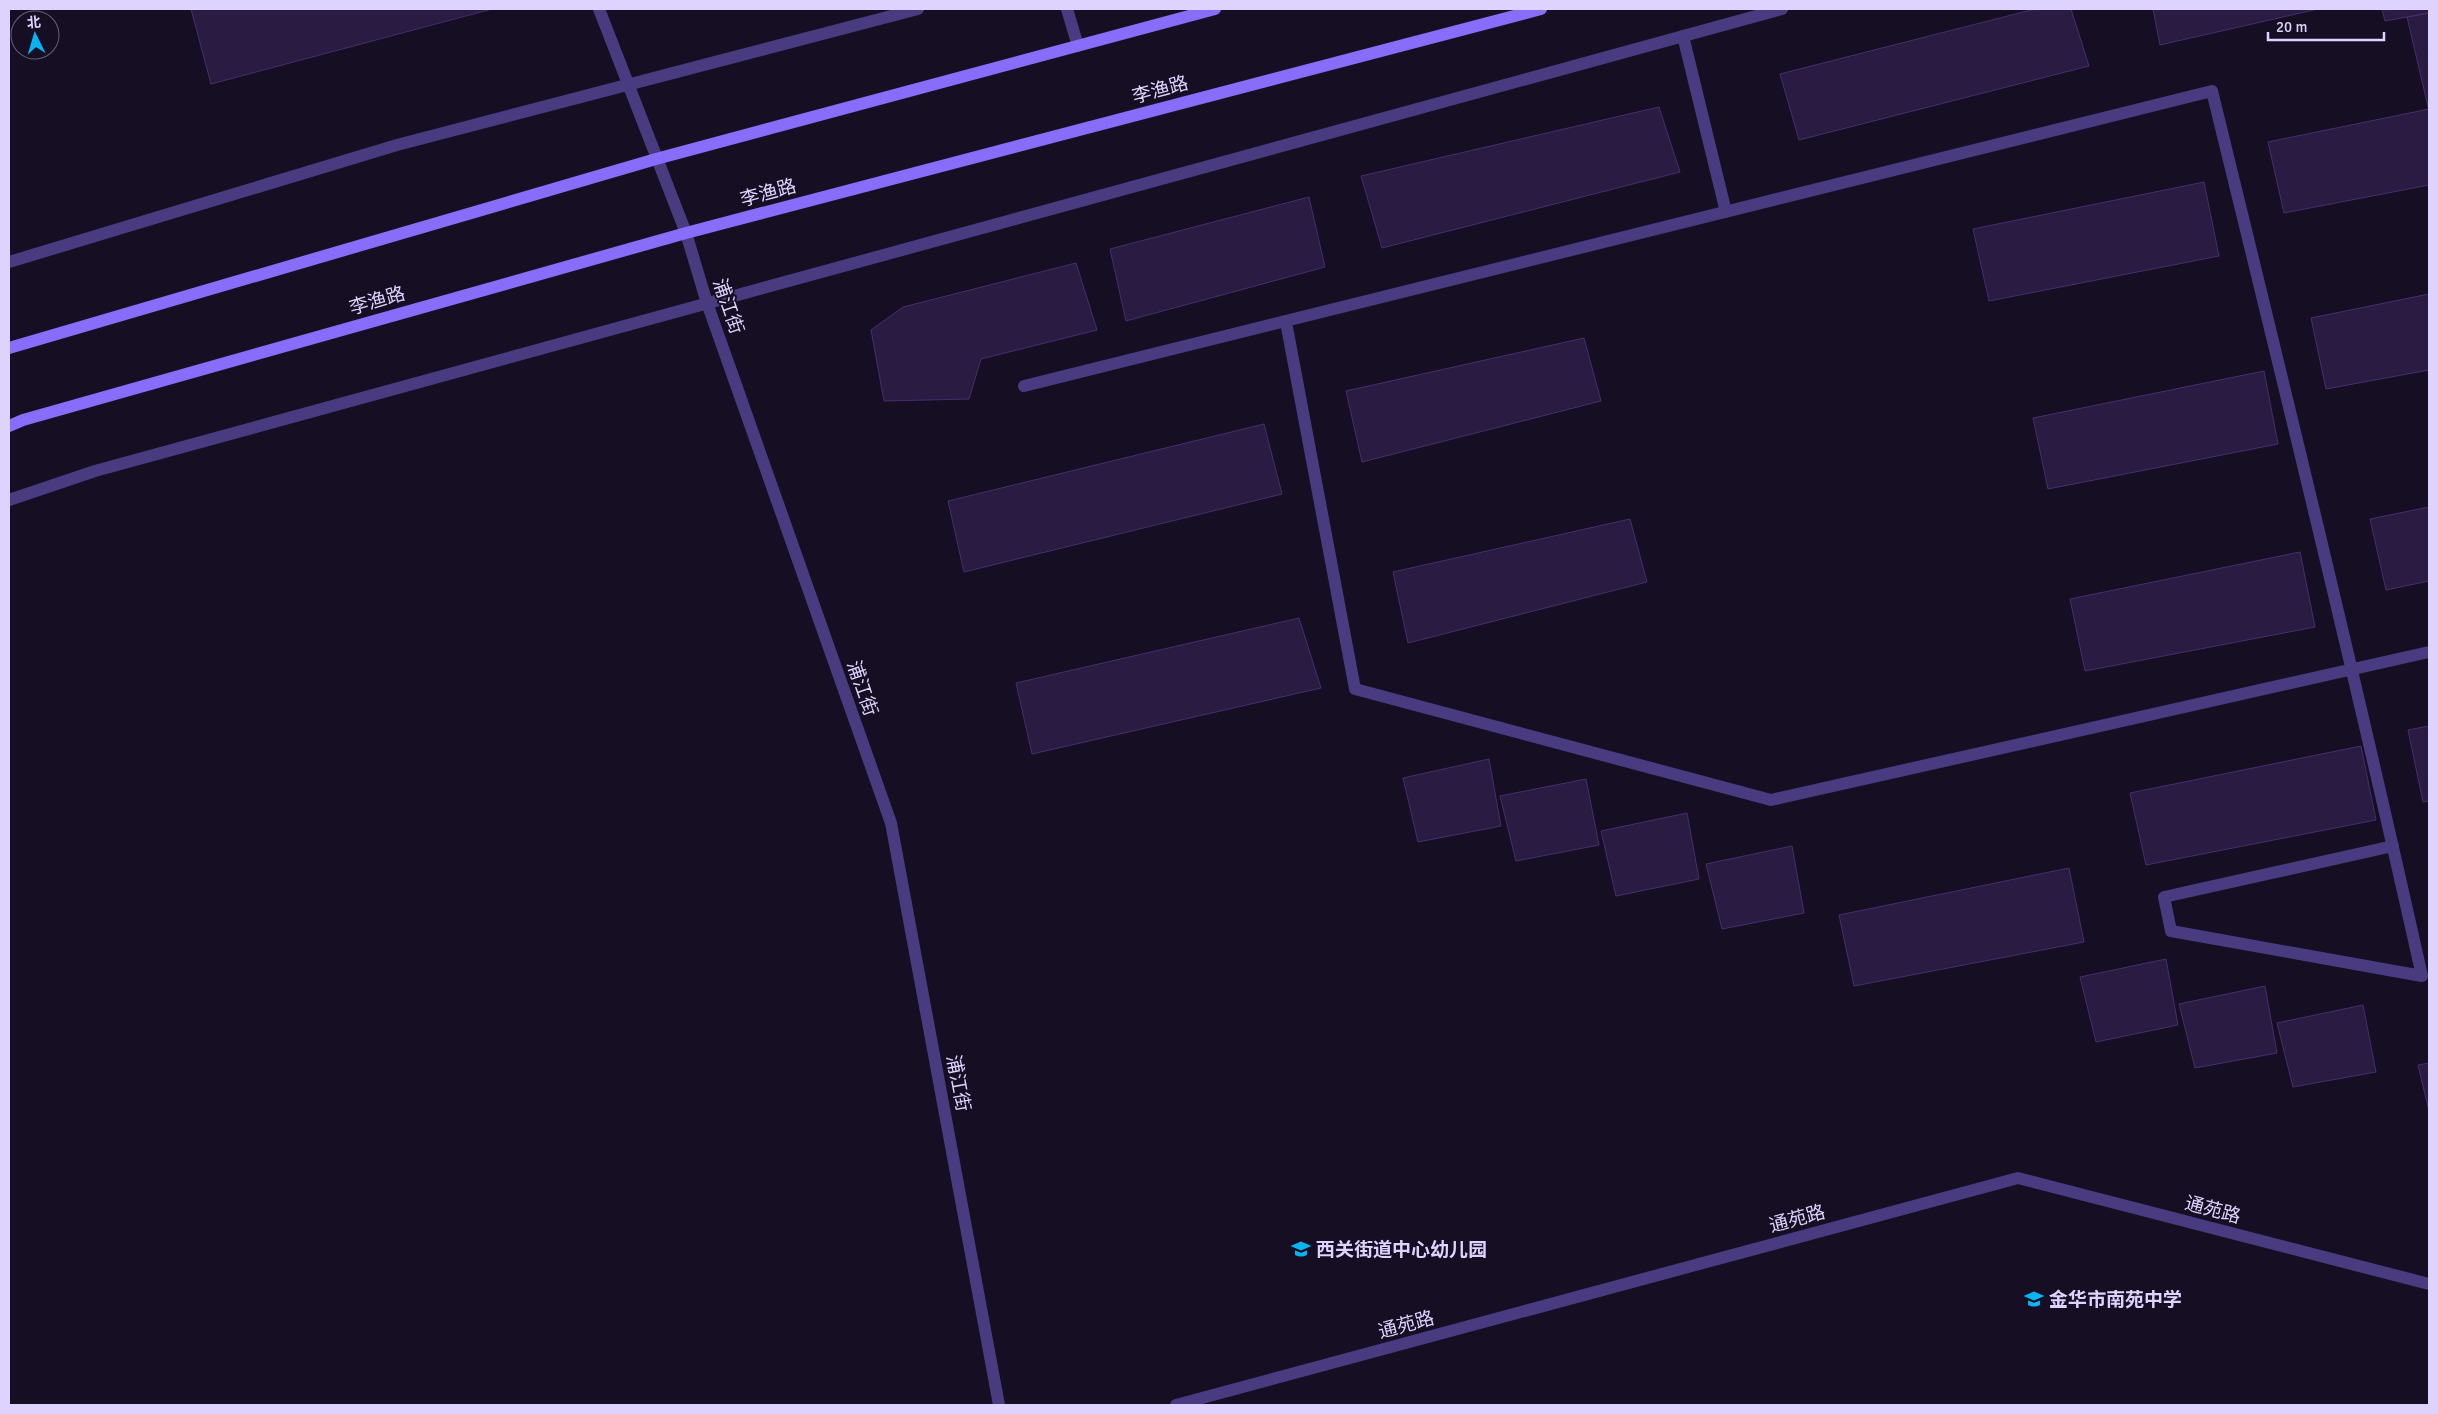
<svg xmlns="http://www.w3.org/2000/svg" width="2438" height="1414" font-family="Signika,'Noto Sans SC',sans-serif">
<rect width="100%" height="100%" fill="#160f23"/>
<!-- building -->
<path fill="#2a1b43" stroke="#462e6e" d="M191,9h301l-281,75z
M2035,9h36l18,57 -290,74 -19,-66z
M2153,9h165l-158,36z
M2382,9h47v4l-44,8z
M2429,13v98l-22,-94z
M1659,107l21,65 -298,76 -21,-72z
M2429,109v76l-145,28 -16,-71z
M2204,182l15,74 -230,45 -16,-72z
M1309,197l16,70 -199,54 -16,-72z
M1076,263l21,67 -116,29 -12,40 -85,2 -13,-71 32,-23z
M2429,294v76l-103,19 -15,-71z
M1584,338l17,63 -239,61 -16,-71z
M2264,371l14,73 -230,45 -15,-71z
M1264,424l18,70 -318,78 -16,-71z
M2429,507v74l-43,9 -16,-71z
M1630,519l17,63 -239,61 -15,-71z
M2300,552l15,75 -230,44 -15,-72z
M1299,618l22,70 -289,66 -16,-71z
M2429,726v75l-6,1 -15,-72z
M2361,746l15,74 -230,45 -16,-72z
M1489,759l12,67 -83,16 -15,-64z
M1586,779l13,66 -83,16 -16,-65z
M1687,813l12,66 -83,17 -15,-65z
M1792,846l12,67 -82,16 -16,-65z
M2069,868l15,74 -230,44 -15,-71z
M2166,959l12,66 -82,17 -16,-65z
M2265,986l12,67 -82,15 -16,-64z
M2363,1005l13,67 -83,15 -16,-64z
M2429,1063v48l-11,-46z"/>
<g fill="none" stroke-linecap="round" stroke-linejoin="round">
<!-- service -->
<path stroke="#493b80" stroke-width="12" d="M1067,9l11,37
M9,262l388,-117 521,-136
M9,500l86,-29 1687,-462"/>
<!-- minor -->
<path stroke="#493b80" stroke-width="12" d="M1683,36l43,176
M1286,322l69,367 416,111 658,-148
M1024,386l1188,-295c72,294 144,589 210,885l-251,-45 -7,-34 229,-51"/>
<!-- tertiary -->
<path stroke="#493b80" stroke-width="12" d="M599,9l87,224 21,70 184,520 108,582
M1176,1405l842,-227 411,106"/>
<!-- secondary -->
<path stroke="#886cfa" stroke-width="12" d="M9,348l647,-189 559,-150
M9,426l14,-6 663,-187 855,-224"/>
</g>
<!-- icons -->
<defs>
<g id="school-bare" transform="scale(1.5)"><path d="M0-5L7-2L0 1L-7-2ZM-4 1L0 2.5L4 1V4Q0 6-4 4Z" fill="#08b5f4" stroke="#160f23" stroke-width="2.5" paint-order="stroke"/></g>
</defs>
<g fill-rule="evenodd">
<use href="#school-bare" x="1301" y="1249"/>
<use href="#school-bare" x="2034" y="1299"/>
</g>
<g text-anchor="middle" stroke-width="4" stroke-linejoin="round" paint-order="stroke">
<!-- street labels -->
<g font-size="19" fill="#ded2fe" stroke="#160f23">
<text transform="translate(1160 89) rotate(-15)" y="7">李渔路</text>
<text transform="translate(768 192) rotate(-15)" y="7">李渔路</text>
<text transform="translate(377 300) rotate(-16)" y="7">李渔路</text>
<text transform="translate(729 306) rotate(71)" y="7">浦江街</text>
<text transform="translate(863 688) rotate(71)" y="7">浦江街</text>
<text transform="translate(959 1083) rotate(79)" y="7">浦江街</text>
<text transform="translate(2213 1209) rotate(15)" y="7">通苑路</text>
<text transform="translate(1797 1218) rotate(-15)" y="7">通苑路</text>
<text transform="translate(1406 1324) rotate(-15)" y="7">通苑路</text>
</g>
<!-- poi labels -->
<g font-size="19" font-weight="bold" fill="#ded2fe" stroke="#160f23" text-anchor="start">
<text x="1316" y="1256">西关街道中心幼儿园</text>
<text x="2049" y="1306">金华市南苑中学</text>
</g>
</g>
<!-- border -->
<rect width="2438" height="1414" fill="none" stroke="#ded2fe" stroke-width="20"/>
<!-- north arrow -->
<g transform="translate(35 35) rotate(355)"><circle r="24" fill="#160f23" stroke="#665d7b"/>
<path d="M0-4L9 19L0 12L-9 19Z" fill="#08b5f4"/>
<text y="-8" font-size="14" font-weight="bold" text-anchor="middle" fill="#ded2fe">北</text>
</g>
<!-- scale -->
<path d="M2268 32v8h116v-8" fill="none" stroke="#ded2fe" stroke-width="2.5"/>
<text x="2276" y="32" font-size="15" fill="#ded2fe" stroke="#160f23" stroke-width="4" paint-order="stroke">20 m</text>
</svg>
